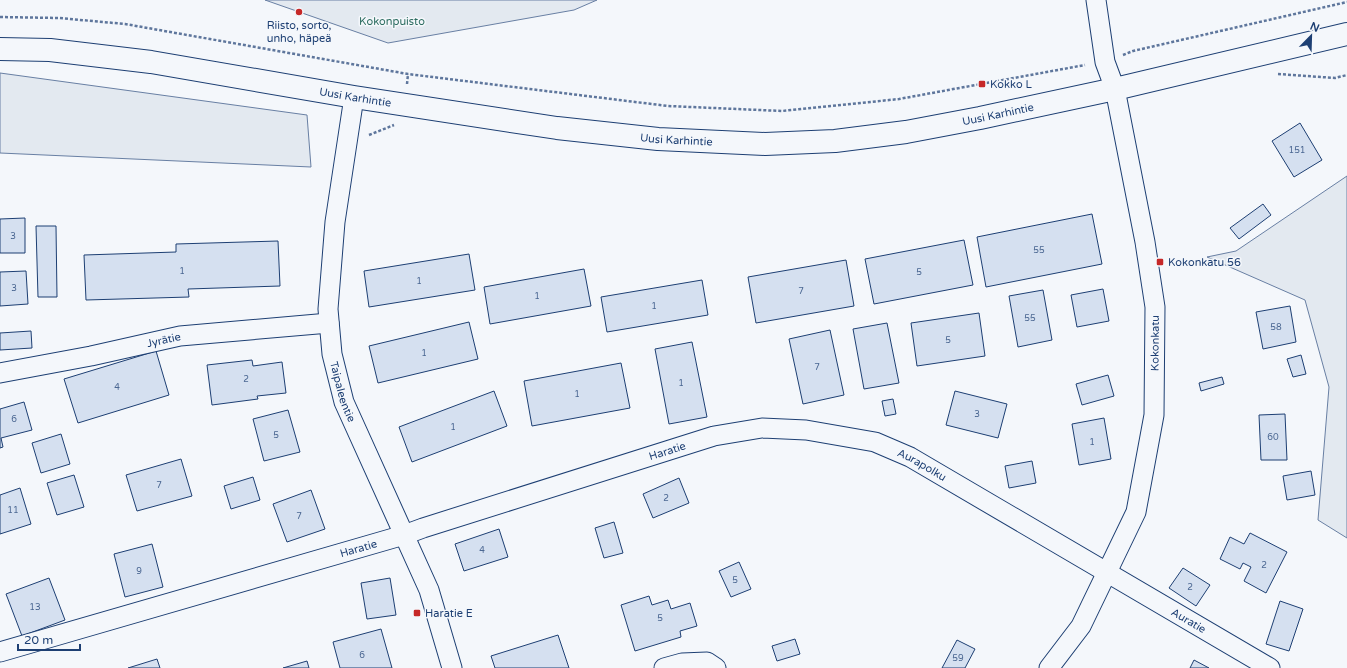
<svg xmlns="http://www.w3.org/2000/svg" width="1347" height="668" font-family="'Varela Round',sans-serif">
<rect width="100%" height="100%" fill="#f4f7fb"/>
<!-- green -->
<path fill="#e3e9f0" stroke="#687fa3" d="M265,0h332l-23,10 -186,33z
M0,73l307,42 4,52 -311,-14z
M1347,176v362l-29,-18 11,-133 -24,-87 -98,-43 29,-6z"/>
<!-- building -->
<path fill="#d5e0f0" stroke="#1d3f73" d="M1300,123l22,37 -28,17 -22,-36z
M1263,204l8,11 -32,24 -9,-11z
M1092,214l10,50 -116,23 -9,-50z
M25,218v35h-25v-34z
M36,226h20l1,71h-19z
M964,240l9,45 -99,19 -9,-45z
M278,241l2,45 -92,3 1,8 -103,3 -2,-45 92,-3v-8z
M469,254l6,36 -106,17 -5,-36z
M846,260l8,46 -98,17 -8,-46z
M584,269l7,37 -101,18 -6,-37z
M26,271l2,33 -28,2v-34z
M702,280l6,35 -101,17 -6,-35z
M1103,289l6,32 -32,6 -6,-32z
M1043,290l9,50 -34,7 -9,-51z
M1290,306l6,36 -33,7 -7,-37z
M979,313l6,43 -68,10 -6,-43z
M469,322l9,37 -100,24 -9,-37z
M887,323l12,60 -35,6 -11,-60z
M830,330l14,65 -41,9 -14,-65z
M31,331l1,17 -32,2v-17z
M692,342l15,75 -38,7 -14,-75z
M156,351l13,44 -91,28 -14,-44z
M1301,355l5,19 -13,3 -6,-18z
M252,360l1,6 29,-4 4,31 -29,3 1,3 -46,6 -5,-40z
M621,363l9,45 -98,18 -8,-45z
M1108,375l6,21 -32,9 -6,-21z
M1222,377l2,7 -23,7 -2,-8z
M494,391l13,35 -95,36 -13,-35z
M955,391l52,13 -9,34 -52,-13z
M893,399l3,15 -11,2 -3,-15z
M24,402l8,28 -31,8 2,9 -3,1v-39z
M288,410l12,42 -36,9 -11,-42z
M1285,414l2,46h-26l-2,-45z
M1104,418l7,41 -32,6 -7,-41z
M61,434l9,30 -29,9 -9,-30z
M181,459l11,37 -55,15 -11,-36z
M1032,461l4,22 -27,5 -4,-22z
M1311,471l4,24 -28,5 -4,-24z
M74,475l10,32 -27,8 -10,-32z
M253,477l7,23 -29,9 -7,-23z
M679,478l10,25 -36,15 -10,-24z
M20,488l11,36 -31,10v-39z
M311,490l14,39 -38,13 -14,-38z
M614,522l9,31 -19,5 -9,-30z
M499,529l9,28 -44,14 -9,-27z
M1250,533l37,19 -21,41 -22,-12 7,-14 -8,-4 -3,6 -20,-10 10,-22 14,7z
M152,544l11,43 -38,10 -11,-43z
M739,562l12,27 -20,8 -12,-26z
M1183,568l27,17 -14,21 -27,-18z
M49,578l16,42 -43,16 -16,-42z
M390,578l6,37 -29,4 -6,-36z
M649,596l3,9 16,-5 3,9 19,-6 7,23 -17,5 1,6 -46,14 -14,-46z
M1280,601l23,8 -14,42 -23,-7z
M381,629l11,39h-52l-7,-26z
M558,635l11,33h-74l-4,-12z
M795,639l5,15 -23,7 -5,-15z
M957,640l18,9 -10,19h-23z
M157,659l3,9h-32z
M1194,660l15,8h-19z
M307,661l2,7h-26z"/>
<g fill="none" stroke-linecap="round" stroke-linejoin="round">
<!-- minor casing -->
<g stroke="#1d3f73" stroke-width="21">
<g id="minor">
<path id="s1" d="M354,97l-19,125 -7,87 4,45 12,48 85,188 23,78"/>
<path id="s2" d="M0,373l91,-17 89,-20 149,-13"/>
<path id="s3" d="M0,652l404,-117 19,-7 291,-92 48,-8 44,2 69,12 35,15 360,211"/>
<path d="M664,668l18,-5 25,-1 9,6"/>
<path id="s4" d="M1049,668l32,-42 55,-114 18,-97 1,-108 -10,-65 -30,-153 -10,-27 -9,-62"/>
</g>
</g>
<!-- tertiary casing -->
<g stroke="#1d3f73" stroke-width="24">
<g id="tertiary">
<path id="s5" d="M0,49l50,1 101,12 203,35 203,31 101,11 107,5 70,-3 71,-9 74,-14 135,-29 232,-55"/>
</g>
</g>
<!-- path -->
<path stroke="#5e769c" stroke-width="2.5" stroke-dasharray="3 2" stroke-linecap="butt" d="M0,17l59,1 66,6 283,50 260,32 114,5 117,-12 186,-34
M1123,55l10,-4 214,-49
M1278,74l57,4 12,-3
M407,84l1,-10
M369,135l25,-10"/>
<!-- minor -->
<use href="#minor" stroke="#f4f7fb" stroke-width="19"/>
<!-- tertiary -->
<use href="#tertiary" stroke="#f4f7fb" stroke-width="22"/>
</g>
<!-- markers -->
<g fill="#c62828" stroke="#f4f7fb" stroke-width="1.5">
<circle cx="299" cy="12" r="4"/>
<rect x="978" y="80" width="8" height="8" rx="2"/>
<rect x="1156" y="258" width="8" height="8" rx="2"/>
<rect x="413" y="609" width="8" height="8" rx="2"/>
</g>
<g text-anchor="middle" stroke-width="3" stroke-linejoin="round" paint-order="stroke">
<!-- number labels -->
<g font-size="9" fill="#4b6792">
<text x="1297" y="153">151</text>
<text x="13" y="239">3</text>
<text x="1039" y="253">55</text>
<text x="182" y="274">1</text>
<text x="919" y="275">5</text>
<text x="419" y="284">1</text>
<text x="14" y="291">3</text>
<text x="801" y="294">7</text>
<text x="537" y="299">1</text>
<text x="654" y="309">1</text>
<text x="1030" y="321">55</text>
<text x="1276" y="330">58</text>
<text x="948" y="343">5</text>
<text x="424" y="356">1</text>
<text x="817" y="370">7</text>
<text x="246" y="382">2</text>
<text x="681" y="386">1</text>
<text x="117" y="390">4</text>
<text x="577" y="397">1</text>
<text x="977" y="417">3</text>
<text x="14" y="422">6</text>
<text x="453" y="430">1</text>
<text x="276" y="438">5</text>
<text x="1273" y="440">60</text>
<text x="1092" y="445">1</text>
<text x="159" y="488">7</text>
<text x="666" y="501">2</text>
<text x="13" y="513">11</text>
<text x="299" y="519">7</text>
<text x="482" y="553">4</text>
<text x="1264" y="568">2</text>
<text x="139" y="574">9</text>
<text x="735" y="583">5</text>
<text x="1190" y="590">2</text>
<text x="35" y="610">13</text>
<text x="660" y="621">5</text>
<text x="362" y="658">6</text>
<text x="958" y="661">59</text>
</g>
<!-- park labels -->
<g font-size="11" fill="#2c6c60" stroke="#f4f7fb">
<text x="392" y="25">Kokonpuisto</text>
</g>
<!-- poi labels -->
<g font-size="11" fill="#1d3f73" stroke="#f4f7fb" text-anchor="start">
<text x="299" y="29" text-anchor="middle">Riisto, sorto,<tspan x="299" dy="13">unho, häpeä</tspan></text>
<text x="990" y="88">Kokko L</text>
<text x="1168" y="266">Kokonkatu 56</text>
<text x="425" y="617">Haratie E</text>
</g>
<!-- street labels -->
<g font-size="11" fill="#1d3f73" stroke="#f4f7fb">
<text dy="4" stroke="none"><textPath href="#s5" startOffset="359">Uusi Karhintie</textPath></text>
<text dy="4" stroke="none"><textPath href="#s5" startOffset="1007">Uusi Karhintie</textPath></text>
<text dy="4" stroke="none"><textPath href="#s5" startOffset="683">Uusi Karhintie</textPath></text>
<text dy="4" stroke="none"><textPath href="#s2" startOffset="167">Jyrätie</textPath></text>
<text dy="4" stroke="none"><textPath href="#s4" startOffset="350">Kokonkatu</textPath></text>
<text dy="4" stroke="none"><textPath href="#s1" startOffset="298">Taipaleentie</textPath></text>
<text dy="4" stroke="none"><textPath href="#s3" startOffset="697">Haratie</textPath></text>
<text dy="4" stroke="none"><textPath href="#s3" startOffset="961">Aurapolku</textPath></text>
<text dy="4" stroke="none"><textPath href="#s3" startOffset="373">Haratie</textPath></text>
<text dy="4" stroke="none"><textPath href="#s3" startOffset="1270">Auratie</textPath></text>
</g>
</g>
<!-- north arrow -->
<g transform="translate(1311 36) rotate(23)" stroke="#f4f7fb" stroke-width="3" paint-order="stroke">
<path d="M0-3L7 15L0 10L-7 15Z" fill="#1d3f73"/>
<text y="-6" font-size="11" font-weight="bold" text-anchor="middle" fill="#1d3f73">N</text>
</g>
<!-- scale -->
<path d="M18 644v6h62v-6" fill="none" stroke="#1d3f73" stroke-width="2"/>
<text x="24" y="644" font-size="12" fill="#1d3f73" stroke="#f4f7fb" stroke-width="3" paint-order="stroke">20 m</text>
</svg>
